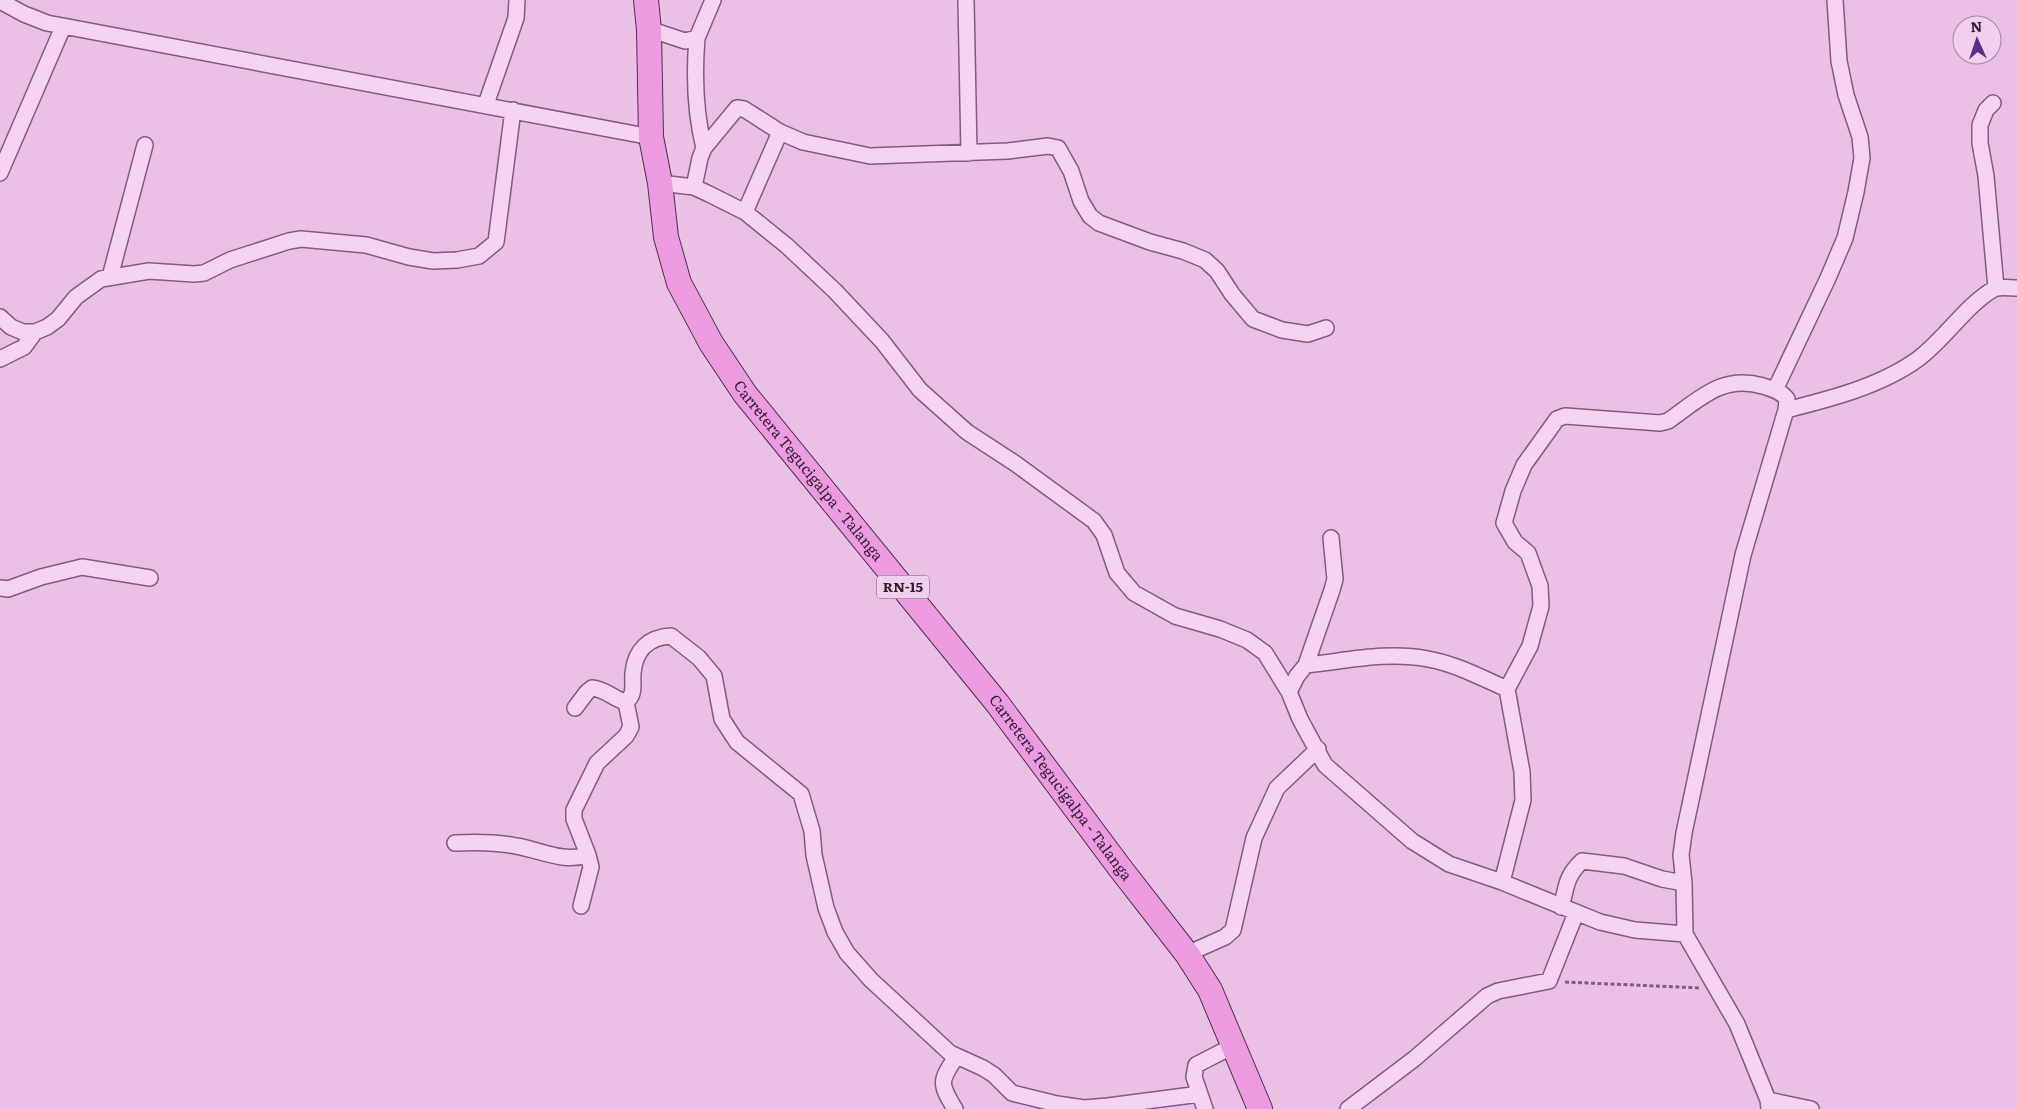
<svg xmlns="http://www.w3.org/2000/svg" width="2017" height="1109" font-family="Literata,serif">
<rect width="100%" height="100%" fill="#eac1e4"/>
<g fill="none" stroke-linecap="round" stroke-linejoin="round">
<!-- street casing -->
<g stroke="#825a83" stroke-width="18">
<path id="street" d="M966,0l3,153
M0,1l24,13 23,9 604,114
M649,29l36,12 12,-3 16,-38
M697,38c-3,36 -2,74 7,110
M1993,103l-7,7 -6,15v18l6,33 10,112
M486,104l30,-86 1,-18
M0,173l63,-146
M660,183l34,4 15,7 36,18 42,34 48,45 47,50 38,49 47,42 49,32 78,57 10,14 13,38 17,20 41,23 45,13 27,11 18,13 24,39
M694,187l6,-29 4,-10 33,-40 7,1 36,23 23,10 67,14 138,-5 40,-5 10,2 13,23 10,30 9,15 9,7 51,19 33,9 22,9 12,11 15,23 21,25 29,11 26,4 18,-6
M745,212l35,-80
M110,277l35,-132
M0,317l11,10 12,5h12l12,-5 11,-8 18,-22 25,-18 48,-8 45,3 10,-1 26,-13 59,-19 12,-2 65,6 43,12 24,4 24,-1 22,-4 17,-14 17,-132
M0,359l24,-12 11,-15
M1775,390l53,-112 17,-40 11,-46 6,-34 -2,-21 -14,-42 -7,-34 -4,-61
M1331,538l4,41 -3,11 -26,75 -9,11 -8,16 11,27 25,46 87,76 37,23 53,18 98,40 35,8 50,4
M0,588l8,1 33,-12 41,-10 68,11
M1306,665c40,-4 81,-14 122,-6 28,5 54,19 79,30
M575,708l12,-16 5,-4c14,1 21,11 34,14 10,-8 6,-18 7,-29 2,-23 16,-36 38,-37l28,22 15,18 8,43 15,23 64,52 11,37 2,24 12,53 9,24 12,21 24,27 79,73 33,15 11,7 18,18 45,11 27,4 24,-2 92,-12
M455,843c20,-1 41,-1 61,3 25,4 46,17 72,9l-14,-36v-9l23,-47 29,-27 5,-9 -5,-25
M1502,882l21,-82 -1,-28 -15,-83 23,-43 11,-40 -1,-20 -12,-33 -13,-11 -11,-19 9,-32 11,-26 33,-46 8,-3 95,7 8,-2c32,-22 54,-47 95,-35 9,3 18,5 24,13l-1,11c44,-11 95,-24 132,-51 26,-19 49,-55 76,-70 6,-3 16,-1 23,-1
M581,906l10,-39 -3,-12
M1561,907c6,-20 4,-30 21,-46l42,5 38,13 22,4
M1187,954l38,-17 8,-7 21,-92 23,-50 41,-39
M1768,1100l43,9
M955,1109c-16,-26 -15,-28 1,-52
M1205,1109l-11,-32 2,-12 37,-19
M1348,1109l66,-50 73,-63 11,-5 51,-10 27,-68
M1769,1109l-1,-9 -31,-76 -52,-90 -1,-51 -3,-28 3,-22 59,-278 43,-145"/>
</g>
<!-- primary casing -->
<g stroke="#4e2e50" stroke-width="26">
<g id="primary">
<path id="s1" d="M646,0l3,30 2,107 9,46 6,54 13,46 32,60 34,51 252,309 123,165 67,86 23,36 50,119"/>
</g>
</g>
<!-- path -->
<path stroke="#825a83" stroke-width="3" stroke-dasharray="4 2.5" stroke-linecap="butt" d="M1565,982l136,6"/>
<!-- street -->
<use href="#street" stroke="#f6d4f1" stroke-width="15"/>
<!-- primary -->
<use href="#primary" stroke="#ec9be0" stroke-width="24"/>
</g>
<g text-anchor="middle" stroke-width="4" stroke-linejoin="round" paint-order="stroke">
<!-- shield labels -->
<rect fill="#f2d0ed" stroke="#6c536b" stroke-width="1" x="877" y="575.5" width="52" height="23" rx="4"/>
<g font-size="14" font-weight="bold" fill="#321d33">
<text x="903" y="592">RN-15</text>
</g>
<!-- street labels -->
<g font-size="15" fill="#321d33" stroke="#f2d0ed">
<text dy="5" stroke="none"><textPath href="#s1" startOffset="515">Carretera Tegucigalpa - Talanga</textPath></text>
<text dy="5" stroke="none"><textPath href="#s1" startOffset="920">Carretera Tegucigalpa - Talanga</textPath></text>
</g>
</g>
<!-- north arrow -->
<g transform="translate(1977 40) rotate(357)"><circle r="24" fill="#f2d0ed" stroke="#a588a3"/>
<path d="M0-4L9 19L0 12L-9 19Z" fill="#592e8d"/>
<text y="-8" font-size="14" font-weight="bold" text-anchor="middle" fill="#321d33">N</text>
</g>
</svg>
